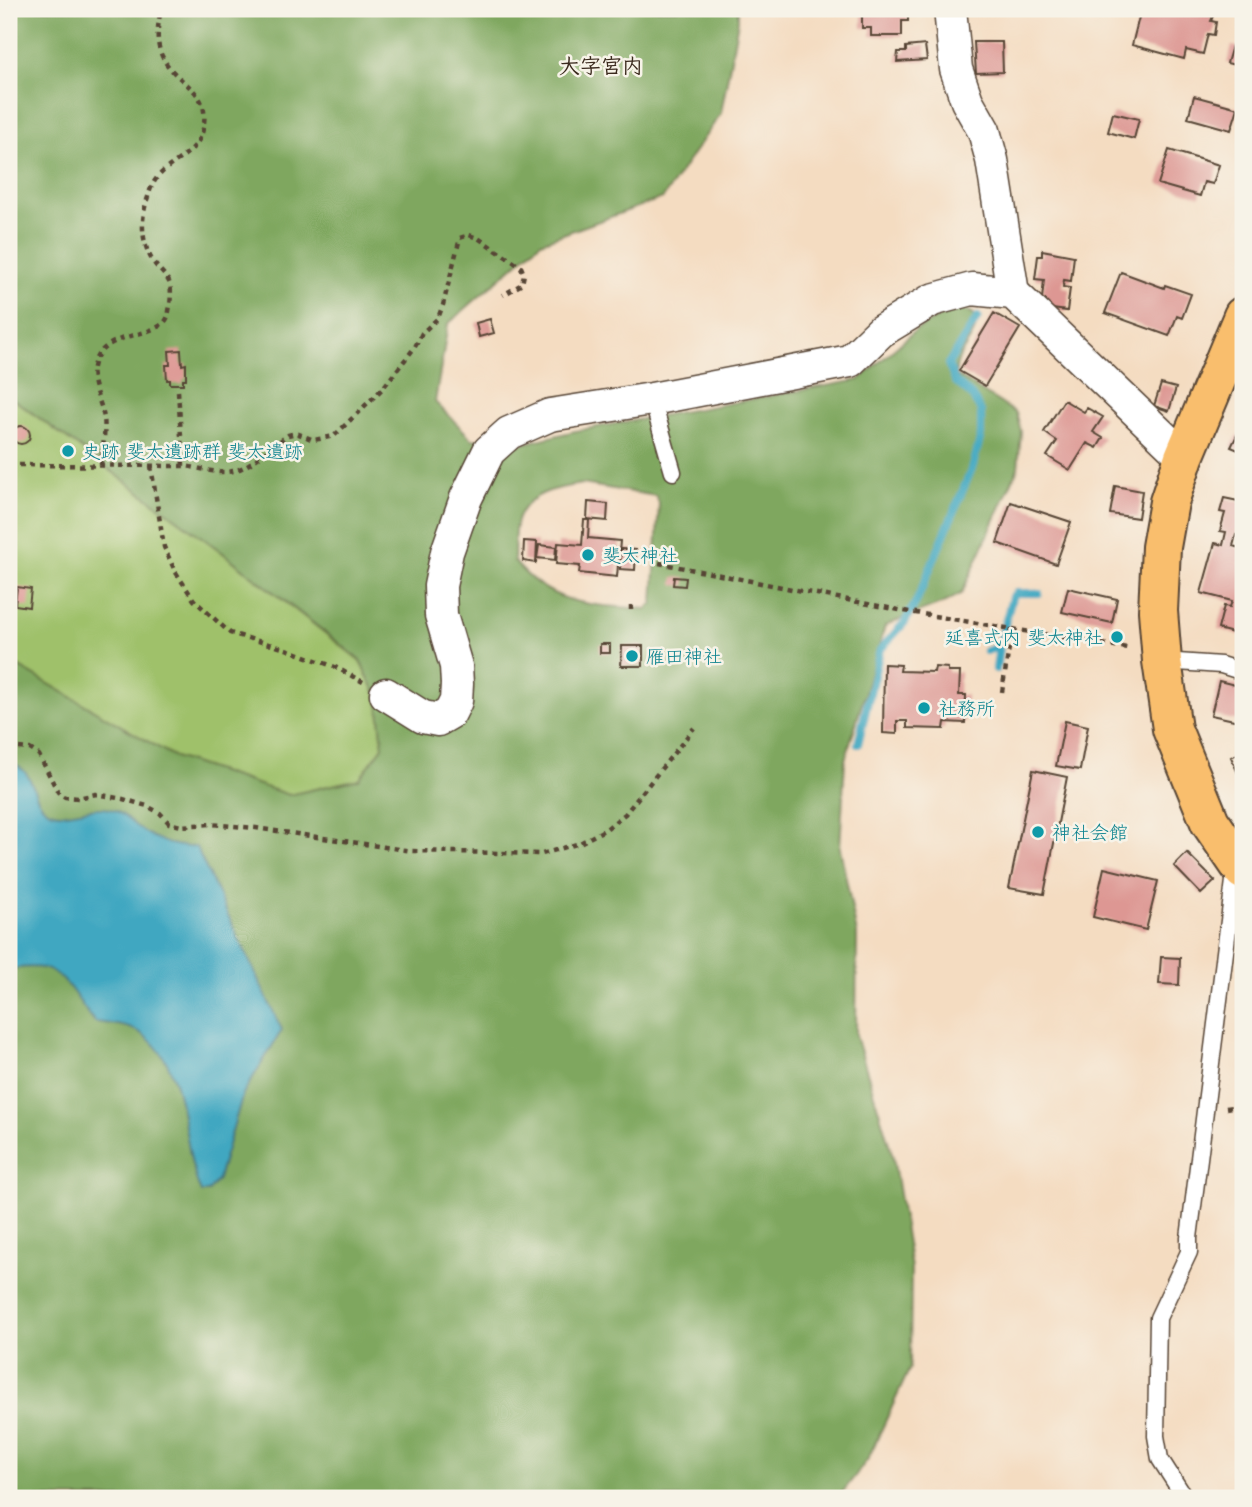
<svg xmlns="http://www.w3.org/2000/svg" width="1252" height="1507" font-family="Mali,'Klee One',sans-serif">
<rect width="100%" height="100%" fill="#f7f3e8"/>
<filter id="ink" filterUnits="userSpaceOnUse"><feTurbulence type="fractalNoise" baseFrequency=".0143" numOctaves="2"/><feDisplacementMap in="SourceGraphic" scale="14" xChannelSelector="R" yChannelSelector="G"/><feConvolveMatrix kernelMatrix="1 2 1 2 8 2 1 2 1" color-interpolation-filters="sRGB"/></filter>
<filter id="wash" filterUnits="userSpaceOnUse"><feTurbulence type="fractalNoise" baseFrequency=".00686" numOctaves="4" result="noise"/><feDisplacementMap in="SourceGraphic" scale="28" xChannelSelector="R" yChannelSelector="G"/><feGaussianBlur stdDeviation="1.57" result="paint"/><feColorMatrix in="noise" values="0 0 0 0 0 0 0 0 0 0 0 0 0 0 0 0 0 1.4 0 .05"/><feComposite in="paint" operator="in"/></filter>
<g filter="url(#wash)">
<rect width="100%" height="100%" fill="#f4dcc1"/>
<!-- green -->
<path fill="#9fc16a" stroke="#6d7644" stroke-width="2" d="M9,396l209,153 141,111 19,37 5,50 -24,32 -70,16 -114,-38 -166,-96z"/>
<!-- forest -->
<path fill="#7fa75e" stroke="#5d683e" stroke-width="2" fill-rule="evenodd" d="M9,9h729v12l-17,92 -58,85 -122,44 -93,82 -13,78 37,37 45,6 58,-14 284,-51 58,-51 24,-13 18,-6 12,2 6,5c1,22 -24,37 -21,58l60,38 5,19 -3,36 -56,125c-24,16 -52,20 -77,33l-40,134 -5,88 17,86 -1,102 37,121 18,111 -1,100 -42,91 -30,39h-829v-837l166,96 114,38 70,-16 24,-32 -5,-50 -19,-38 -141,-110 -209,-153zM582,484l74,12 3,7 -6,100 -6,6c-55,-4 -95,-2 -133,-48 1,-12 -1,-28 3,-40 9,-28 39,-33 65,-37z"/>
<!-- water -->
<path fill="#41a7c1" stroke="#3e6870" stroke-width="2" d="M9,761c30,12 21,39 39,49 20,10 45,-8 66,0 8,3 15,10 22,16 20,15 36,21 60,21l86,183 -39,64 -25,85 -10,13h-7c-22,-49 -10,-123 -59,-158 -13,-9 -32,-10 -47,-12 -17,-18 -27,-49 -53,-54 -10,-2 -23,0 -33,1z"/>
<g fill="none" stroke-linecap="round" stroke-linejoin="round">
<!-- stream -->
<path stroke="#41a7c1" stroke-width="8" d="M986,651l13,-4 13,-50 4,-4h23
M996,669l3,-22
M858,744l22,-94 25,-28 12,-22 56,-134 8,-31v-24l-10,-16 -16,-14 -7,-17 30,-47"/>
</g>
<g id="blocks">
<!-- building -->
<path fill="#dd9793" d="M862,9l46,1v11h-6v15h-31v-8h-9z
M1141,9h42l30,7 -2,5 5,1 -2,13 -6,-1 -5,20 -17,-4 -2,9 -52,-14z
M974,42h28l1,30 -27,1z
M925,45l2,15 -30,2 1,-10h8v-5z
M1232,46l11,2v19l-16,-4z
M1194,96l44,12 -7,22 -43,-12z
M1113,113l26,6 -5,20 -26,-7z
M1169,150l50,15 -6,19 -9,-2 -4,14 -42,-12z
M1042,250l32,6 -3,25 -7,-1 -1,7 7,1 -3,23 -22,-3 1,-8 -4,-1 2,-19 -9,-1 3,-23h4z
M1121,272l43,16 1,-3 26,9 -9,24 -5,-2 -8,20 -64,-23z
M994,313l26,15 -35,58 -26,-15z
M490,319l4,14 -15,4 -3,-14z
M181,350l1,15 4,-1v15h-3v5h-13v-4h-3l-1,-15h4l-1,-14z
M1161,384l15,4 -7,23 -15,-5z
M1064,400l20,12 3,-4 16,9 -10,15 10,6 -6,10 -10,-5 -17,27 -23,-14 10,-15 -13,-9z
M12 435a9 9 0 1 1 18 0a9 9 0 1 1-18 0Z
M1237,435l6,3v14l-12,-5z
M1115,486l27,5 -4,27 -28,-4z
M1224,498l19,4v35l-7,-2 -3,11 10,3v72l-3,14 -22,-6 6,-23 6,1 2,-6 -31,-8 14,-50 8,2 3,-13 -6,-1 5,-18 -5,-1z
M588,502l20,2 -1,17 -20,-2z
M1011,502l60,20 -15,42 -59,-21z
M584,520h5l-1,18 32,3 -3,36 -38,-4 1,-7 -24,-2 2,-21 24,2z
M524,541l13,1 -1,21 -13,-2z
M539,545l17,2 -1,13 -18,-2z
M621,549l15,1 -1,20 -15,-1z
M674,577l12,1 -1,8 -12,-1z
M17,587l14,2 -2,18 -14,-2z
M1068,588l49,11 -5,24 -50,-11z
M600,644h10v9h-10z
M622,646h21v20h-22z
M884,664l17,1 -1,6 34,1 1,-5 13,1v4h12l-1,23h7l-1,28 -20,-1 -1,7 -37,-1v-7h-10v13l-14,-1z
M1219,681l24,6v35l-32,-7z
M1065,721l23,5 -8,44 -24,-4z
M1243,751v34l-12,-28z
M1033,770l34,7 -23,117 -35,-6z
M1187,853l28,28 -14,13 -27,-28z
M1104,868l54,13 -12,49 -53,-13z
M1161,957l19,1 -1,27 -20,-1z"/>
</g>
</g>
<g filter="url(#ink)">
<use href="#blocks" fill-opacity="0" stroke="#574536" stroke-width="2"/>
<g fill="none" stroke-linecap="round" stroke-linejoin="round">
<!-- lane casing -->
<g stroke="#574536" stroke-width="19">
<path id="lane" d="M652,399l21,73
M1163,661l58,4 22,7
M1185,1498l-25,-39 -4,-23 2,-118 31,-66v-14l47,-373"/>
</g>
<!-- street casing -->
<g stroke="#574536" stroke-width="35">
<path id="street" d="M950,9l6,60 11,32 17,30 8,29 21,133 171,164
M386,694l37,23 15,3 12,-7 6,-12 1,-17 -1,-18 -15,-51 -1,-29 7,-34 19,-54 23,-47 20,-18 41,-18 102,-16 198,-38 31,-30 51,-31 40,-11 41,4"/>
</g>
<!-- primary casing -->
<g stroke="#574536" stroke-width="42">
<path id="primary" d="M1243,316l-59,141 -15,45 -8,45 -3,64 4,50 10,68 38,93 33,48"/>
</g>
<!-- path -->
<path stroke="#574536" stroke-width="4.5" stroke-dasharray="5 5" stroke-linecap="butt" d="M178,391l5,75
M9,465l174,1c16,1 34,9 50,5 16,-3 41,-26 55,-36l8,-2 18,7 20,-4 49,-48 32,-41 7,-14 16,-15 5,-13 17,-67 9,-3 9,3 43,29 3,7 -2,10 -19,11
M101,466c1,-15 5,-34 3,-48 -3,-18 -14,-33 -11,-51 8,-39 68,-27 75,-51 2,-8 4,-24 2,-32 -3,-8 -11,-14 -16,-21 -13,-19 -14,-44 -6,-66 1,-4 3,-10 6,-15 12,-20 44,-27 49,-53 9,-41 -27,-43 -41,-73 -7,-15 -4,-32 -1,-47
M151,466l13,81 11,24 19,29 36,33 56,16 49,18 28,15
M659,563l245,48 223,37
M631,605v9
M1002,692l10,-63
M9,747l21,2 9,6 19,37 7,5 13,1 18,-4 27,5 24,7 13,7 9,10 12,3 29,-2 46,4 156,23 130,3 38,-11 26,-14 19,-15 69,-86
M1226,1108l17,-3"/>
<!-- lane -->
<use href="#lane" stroke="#fff" stroke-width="16"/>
<!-- street -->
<use href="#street" stroke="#fff" stroke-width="32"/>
<!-- primary -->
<use href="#primary" stroke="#f9be6d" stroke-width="38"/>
</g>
</g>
<!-- markers -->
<g fill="#0f9aa8" stroke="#f7f3e8" stroke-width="2.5">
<circle cx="68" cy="451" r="7"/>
<circle cx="588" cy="555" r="7"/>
<circle cx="1117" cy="637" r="7"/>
<circle cx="632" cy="656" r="7"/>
<circle cx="924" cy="708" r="7"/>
<circle cx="1038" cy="832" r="7"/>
</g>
<g text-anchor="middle" stroke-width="5" stroke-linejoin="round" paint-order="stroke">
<!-- culture labels -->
<g font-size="19" fill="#0d838f" stroke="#f7f3e8" text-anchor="start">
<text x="82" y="458">史跡 斐太遺跡群 斐太遺跡</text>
<text x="602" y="562">斐太神社</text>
<text x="1103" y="644" text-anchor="end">延喜式内 斐太神社</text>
<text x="646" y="663">雁田神社</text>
<text x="938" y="715">社務所</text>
<text x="1052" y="839">神社会館</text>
</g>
<!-- neighbourhood labels -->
<g font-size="21" font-weight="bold" fill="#3b2a1e" stroke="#f7f3e8">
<text x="601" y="73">大字宮内</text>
</g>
</g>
<!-- margin -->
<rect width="1252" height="1507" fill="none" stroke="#f7f3e8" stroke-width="35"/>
</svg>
